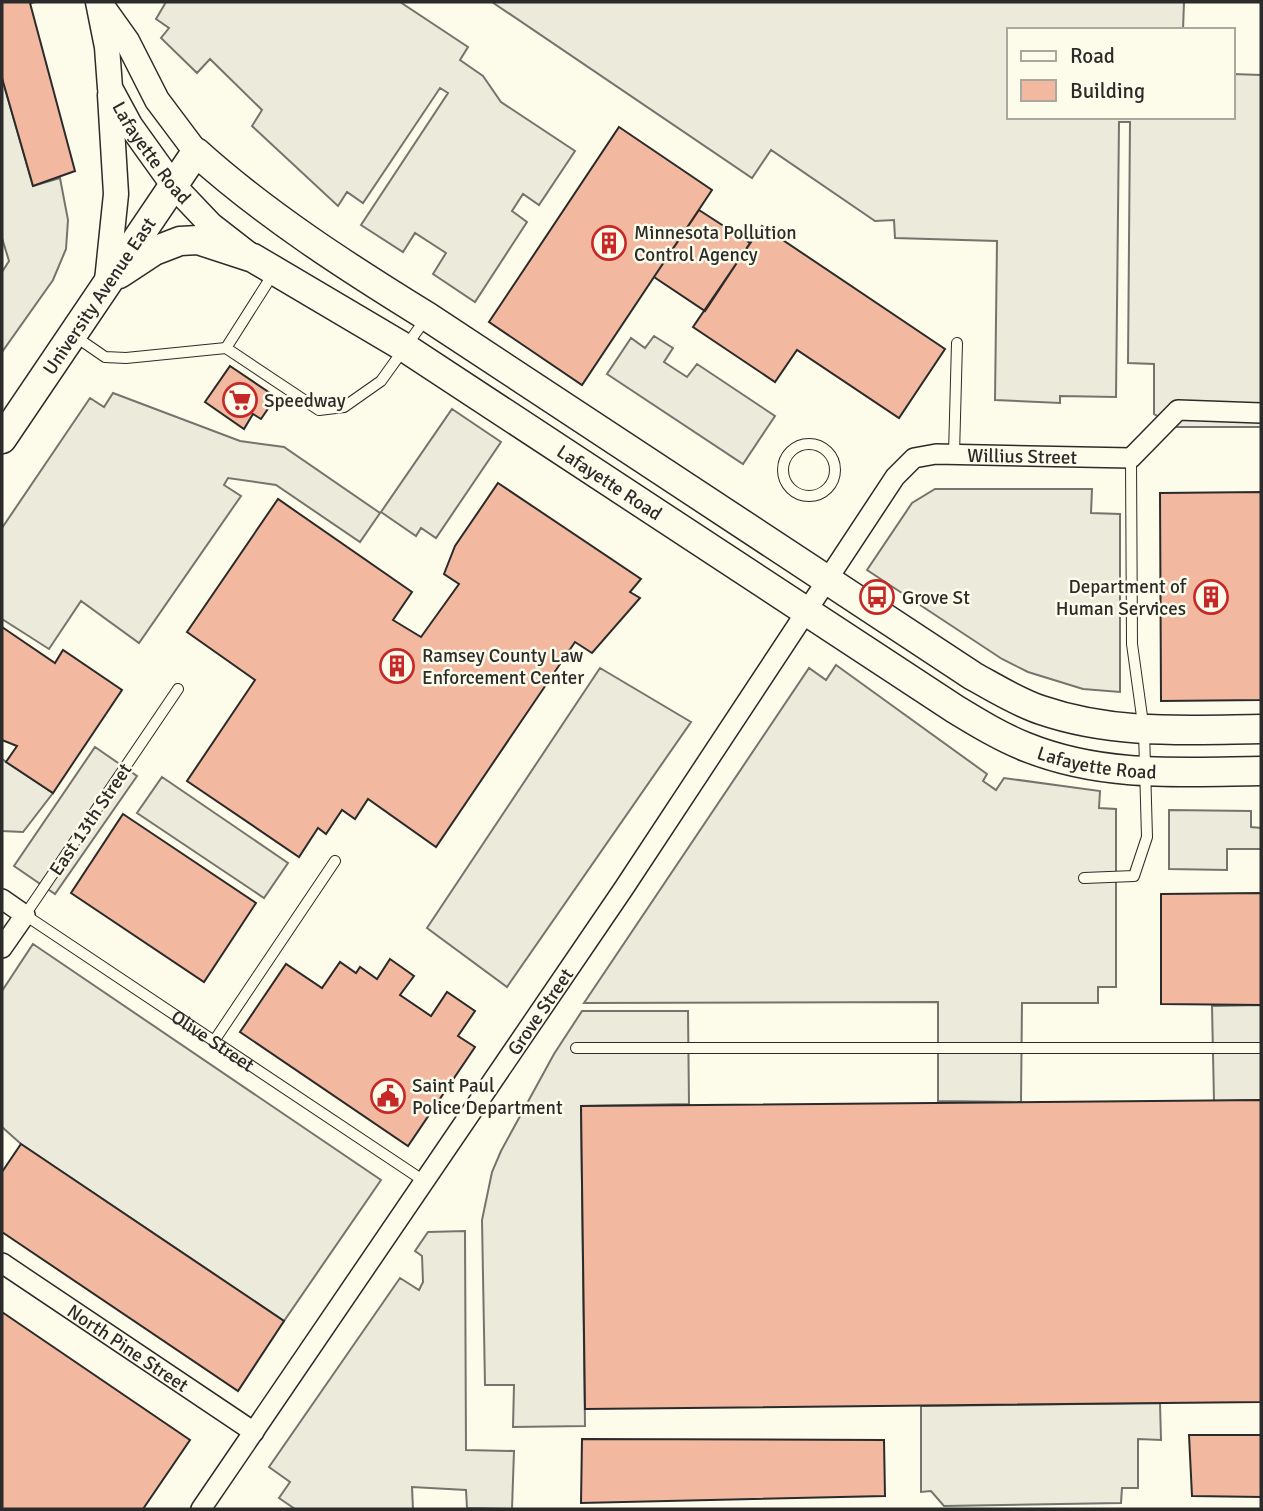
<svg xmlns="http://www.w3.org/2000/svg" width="1263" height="1511" font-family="Signika,sans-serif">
<rect width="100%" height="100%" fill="#fdfbea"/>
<!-- parking -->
<path fill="#eceadb" stroke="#74746e" stroke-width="2" d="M166,2h234l68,45 -8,13 23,16 18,26 74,49 -36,54 -16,-11 -11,17 15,11 -52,80 -42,-28 13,-21 -31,-20 -12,19 -42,-27 87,-132 -8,-5 -77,115 -16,-11 -9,14 -86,-80 10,-16 -52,-51 -13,14 -36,-35 8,-10 -13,-9z
M492,2h692l-1,28h-174v87h224v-43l28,1v352h-86l-21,-13v-50l-26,-1 2,-241h-11l-3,275 -56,-1v7l-65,-3 2,-159 -102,-3 -1,-18 -19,1 -104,-71 -19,28z
M2,78l31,108 27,-8 8,42 -2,29 -13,31 -51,72v-80l7,-11 -7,-23z
M654,336l19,12 -9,14 23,15 10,-13 78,52 -32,48 -136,-90 24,-36 14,10z
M113,393l127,48 44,6 96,66 -20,29 -84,-57 -48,-7 -4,7 17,11 -102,147 -58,-42 -32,48 -47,-30v-91l88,-130 14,9z
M452,409l49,33 -65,96 -15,-10 -5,8 -35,-24z
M935,489h157l-1,24 29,1v178l-37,-3 -55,-17 -26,-13 -135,-89 45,-67z
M836,665l151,109 -4,7 13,9 8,-12 96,13 -1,17 17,1v178h-18v16h-76l-1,99 -83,-1v-99l-354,1 225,-335 17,12z
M600,668l91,54 -184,265 -80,-59z
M95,747l42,29 -82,118 -41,-28z
M2,759l51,34 -30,39 -21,-1z
M162,777l126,86 -24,35 -127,-85z
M1169,810l82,1v16l10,1v21h-34v21l-58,-1z
M33,944l348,236 -97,141 -263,-177 -19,-17v-136z
M1261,1005v95l-47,1 -2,-95z
M582,1011h106l1,93 -108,2 4,320 -72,1 1,-42h-29l-3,-165 10,-48 9,-21 53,-97z
M465,1231l1,219 48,1 -2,58 -45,-1 -1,-18 -54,-3 1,22h-118l-16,-11 11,-16 -21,-15 131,-189 19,12 4,-8 -1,-26 -7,-5 13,-19z
M1160,1403l1,37 -23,-1v49h-16l-1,15 -177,3 -13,-15 -10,1v-86z"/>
<!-- building -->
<path fill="#f2b8a0" stroke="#2b2b2b" stroke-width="2" d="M2,2h33l-5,1 45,168 -42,15 -31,-108z
M619,127l93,63 -130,195 -93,-63z
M699,210l51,33 -45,68 -51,-34z
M762,226l183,123 -46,69 -102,-68 -22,32 -82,-55z
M230,366l46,31 -15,22 -8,-5 -9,15 -39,-27z
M498,483l143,96 -11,13 10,6 -48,55 -17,-11 -139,205 -68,-48 -13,20 -13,-9 -16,24 -8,-6 -19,29 -112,-76 68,-101 -68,-48 91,-133 134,93 -19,28 28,17 38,-53 -15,-10 11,-28z
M1261,492v208l-100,1 -1,-208z
M2,627l53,36 8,-13 59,40 -69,103 -47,-31 11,-16 -15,-6z
M123,814l133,89 -52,79 -133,-89z
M1261,893v112l-100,-1v-110z
M390,959l24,17 -14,19 31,21 16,-24 28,19 -17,25 17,11 -67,99 -168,-114 46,-68 36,24 18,-26 16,11 4,-6 17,12z
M1261,1100v302l-676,7 -4,-303z
M21,1144l263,177 -46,70 -236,-159v-60z
M2,1312l188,128 -47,69h-141z
M1189,1435h72v62l-69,-1z
M582,1439l302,1 1,56 -304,7z"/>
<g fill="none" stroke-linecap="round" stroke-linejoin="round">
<!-- service casing -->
<g stroke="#2b2b2b" stroke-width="12">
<g id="service">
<path d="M273,274l-47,74 93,62 25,-3 37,-26 46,-64"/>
<path d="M76,337l29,20 21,1 100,-10"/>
<circle cx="809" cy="470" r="26"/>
<path d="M954,454l3,-111"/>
<path id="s1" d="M178,689l-153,226 399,266"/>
<path d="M1084,878l50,-2 13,-39 -3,-106 -12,-87 -1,-186"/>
<path d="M214,1041l121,-180"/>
<path d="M576,1048h685"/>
</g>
</g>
<!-- minor casing -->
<g stroke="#2b2b2b" stroke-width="22">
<g id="minor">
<path d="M2,899l23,16 -23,33"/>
<path id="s2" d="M2,1263l252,169"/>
<path id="s3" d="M201,1509l423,-621 271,-411 19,-19 22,-4 195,4 47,-48 83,3"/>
</g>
</g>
<!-- tertiary casing -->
<g stroke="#2b2b2b" stroke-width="27">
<g id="tertiary">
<path id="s4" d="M98,2l9,45 3,41 20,37 43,60 38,40 36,28"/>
<path d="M102,6l25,35 30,59 39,52"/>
<path d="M107,281l9,-87 -6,-99"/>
</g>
</g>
<!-- secondary casing -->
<g stroke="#2b2b2b" stroke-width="31">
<g id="secondary">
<path id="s5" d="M119,274l35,-23 26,-10 18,-1 55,18 154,91 548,360c23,14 46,28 71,38 77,31 155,25 235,24"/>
<path id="s6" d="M2,439l194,-287c70,63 151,115 232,165l545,359c22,12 44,26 68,34 73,25 145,20 220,19"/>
</g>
</g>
<!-- service -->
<use href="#service" stroke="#fdfbea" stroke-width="10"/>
<!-- minor -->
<use href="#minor" stroke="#fdfbea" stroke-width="19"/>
<!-- tertiary -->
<use href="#tertiary" stroke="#fdfbea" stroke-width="24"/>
<!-- secondary -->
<use href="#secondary" stroke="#fdfbea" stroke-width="28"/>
</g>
<!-- icons -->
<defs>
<g id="building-ring" transform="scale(1.75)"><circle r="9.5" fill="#fdfbea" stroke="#c62828" stroke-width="1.5"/><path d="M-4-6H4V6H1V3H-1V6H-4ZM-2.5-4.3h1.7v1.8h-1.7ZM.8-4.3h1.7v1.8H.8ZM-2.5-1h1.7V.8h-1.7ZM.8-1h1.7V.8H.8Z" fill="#c62828"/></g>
<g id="supermarket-ring" transform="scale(1.75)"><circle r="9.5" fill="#fdfbea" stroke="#c62828" stroke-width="1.5"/><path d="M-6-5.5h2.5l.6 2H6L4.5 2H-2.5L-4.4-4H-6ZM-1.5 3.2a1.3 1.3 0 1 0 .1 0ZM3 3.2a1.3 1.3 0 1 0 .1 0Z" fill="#c62828"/></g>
<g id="bus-ring" transform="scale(1.75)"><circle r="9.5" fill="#fdfbea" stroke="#c62828" stroke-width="1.5"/><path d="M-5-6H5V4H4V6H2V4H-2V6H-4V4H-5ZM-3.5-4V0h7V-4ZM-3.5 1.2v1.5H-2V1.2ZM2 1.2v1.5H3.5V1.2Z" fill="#c62828"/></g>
<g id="civic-ring" transform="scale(1.75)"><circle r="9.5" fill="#fdfbea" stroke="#c62828" stroke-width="1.5"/><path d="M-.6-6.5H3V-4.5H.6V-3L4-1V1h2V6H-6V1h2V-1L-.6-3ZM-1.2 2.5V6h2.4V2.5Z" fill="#c62828"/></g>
</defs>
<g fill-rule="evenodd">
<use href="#building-ring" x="609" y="243"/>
<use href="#supermarket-ring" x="240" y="400"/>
<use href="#bus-ring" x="877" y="597"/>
<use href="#building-ring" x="1211" y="597"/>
<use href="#building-ring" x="397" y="666"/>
<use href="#civic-ring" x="388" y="1096"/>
</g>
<g text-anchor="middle" stroke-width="5" stroke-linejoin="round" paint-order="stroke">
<!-- street labels -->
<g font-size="19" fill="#2b2b2b" stroke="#fdfbea">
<text dy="7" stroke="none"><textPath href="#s4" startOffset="164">Lafayette Road</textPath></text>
<text dy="7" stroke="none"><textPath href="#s6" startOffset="173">University Avenue East</textPath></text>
<text dy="7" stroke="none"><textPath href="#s3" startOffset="1379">Willius Street</textPath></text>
<text dy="7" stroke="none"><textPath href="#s5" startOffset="567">Lafayette Road</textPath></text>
<text dy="7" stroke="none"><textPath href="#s5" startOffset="1134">Lafayette Road</textPath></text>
<text transform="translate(90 819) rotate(-56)" y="7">East 13th Street</text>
<text dy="7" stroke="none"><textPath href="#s3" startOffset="602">Grove Street</textPath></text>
<text dy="7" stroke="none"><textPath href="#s1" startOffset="499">Olive Street</textPath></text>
<text dy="7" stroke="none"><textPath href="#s2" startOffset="152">North Pine Street</textPath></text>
</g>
<!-- poi labels -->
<g font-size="19" fill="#2b2b2b" stroke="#fdfbea" text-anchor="start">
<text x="634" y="239">Minnesota Pollution<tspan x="634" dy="22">Control Agency</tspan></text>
<text x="264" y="407">Speedway</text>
<text x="1186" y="593" text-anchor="end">Department of<tspan x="1186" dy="22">Human Services</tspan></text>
<text x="902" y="604">Grove St</text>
<text x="422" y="662">Ramsey County Law<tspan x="422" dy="22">Enforcement Center</tspan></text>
<text x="412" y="1092">Saint Paul<tspan x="412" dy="22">Police Department</tspan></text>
</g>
</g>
<!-- border -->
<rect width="1263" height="1511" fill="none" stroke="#2b2b2b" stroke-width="7"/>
<!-- legend -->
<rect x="1007" y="28" width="228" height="91" fill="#fdfbea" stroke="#a9a89e" stroke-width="2"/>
<rect x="1021" y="51" width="35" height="10" fill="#fdfbea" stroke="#a9a89e" stroke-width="2"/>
<text x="1070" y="63" font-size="21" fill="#2b2b2b">Road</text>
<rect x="1021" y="80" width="35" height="21" fill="#f2b8a0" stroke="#a9a89e" stroke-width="2"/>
<text x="1070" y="98" font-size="21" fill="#2b2b2b">Building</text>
</svg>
